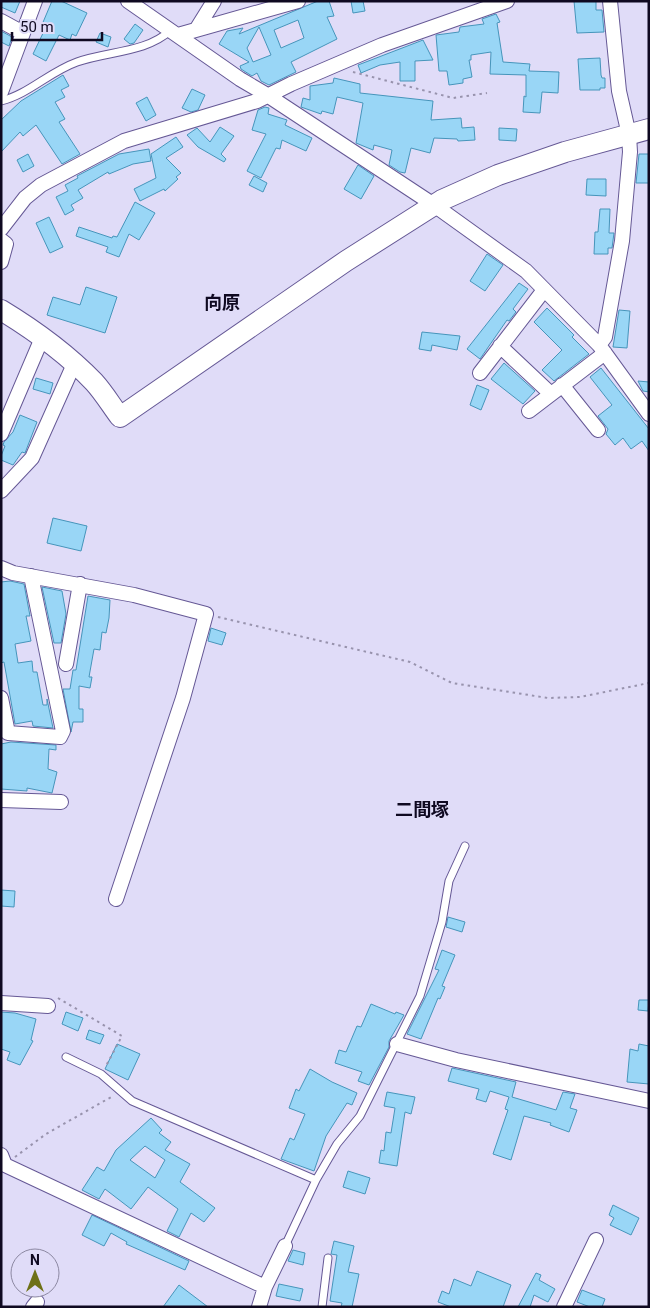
<svg xmlns="http://www.w3.org/2000/svg" width="650" height="1308" font-family="Roboto,'Noto Sans JP',sans-serif">
<rect width="100%" height="100%" fill="#e0dcf8"/>
<!-- building -->
<path fill="#99d6f6" stroke="#4695bb" fill-rule="evenodd" d="M1,1h19l-5,12 -14,-6z
M52,1h9l26,12 -11,23 -4,-2 -2,6 -11,-5 -13,26 -13,-7 12,-25 -4,-2z
M318,1h11l5,15 -7,1 10,22 -46,23 5,10 -27,13 -8,-4 -4,-8 -5,3 -11,-7 -1,-3 9,-4 -30,-18 8,-13 16,-3 -4,6zM298,20l6,18 -23,10 -7,-18zM259,27l12,28 -18,7 -6,-14z
M351,1h12l2,10 -12,2z
M574,1h22v9h6l2,22 -27,1z
M496,14l4,8 -3,1 6,39 27,2 -1,7 30,1 -1,21 -16,-1 -2,21 -17,-1 1,-16 2,1v-22l-36,-1 1,-22 -20,3v5h-2l3,17 -9,2v4l-14,2 -2,-14h-8l-3,-36 23,-3 1,-5 24,-3 -2,-5z
M135,24l8,6 -9,13 -4,1 -6,-5z
M1,31l11,6 -3,9 -8,-4z
M100,33l11,4 -3,10 -12,-5z
M423,40l10,20 -18,1v20h-15v-19l-20,3 -19,8 -3,-8z
M600,58l1,17 1,3h3v10h-5v2h-20l-2,-31z
M63,75l6,11 -8,4 4,7 -10,5 10,17 -6,3 21,32 -18,10 -26,-39 -13,11 -3,-4 -19,20v-32l20,-19z
M334,78l26,6v9l73,8 -2,19 30,-2 1,10 12,-1 1,13 -17,1 -1,-2 -23,-1 -4,15 -19,-5 -6,25 -5,-1 -11,-7 3,-15 -18,-5 -1,5 -17,-7 7,-40 -26,-6 -4,17 -11,-3 -1,3 -20,-7 2,-9 7,2v-14l23,-3z
M192,89l13,6 -7,15 -7,2 -9,-4z
M147,97l9,18 -10,6 -10,-18z
M265,107l4,1 -1,6 19,6 -2,5 27,13 -6,13 -24,-11 -2,9 -4,-1 -15,30 -14,-7 19,-37 -14,-4 6,-20z
M220,127l14,9 -13,18 5,5 -2,3 -26,-15 -11,-12 10,-7 13,14z
M499,128l18,1 -1,12 -17,-1z
M176,137l7,10 -17,11 15,15 -5,4 2,2 -13,12 -1,-2 -24,12 -6,-12 22,-11 -5,-24z
M149,149l2,12 -18,3 -24,10 -1,-2 -30,18 5,8 -12,7 3,5 -9,5 -9,-18 12,-6 -3,-6 13,-7 -1,-2 42,-22z
M28,154l6,12 -11,6 -6,-12z
M639,154h10v29h-13z
M358,165l16,11 -13,23 -17,-10z
M254,176l13,7 -4,9 -14,-7z
M587,179h19v17l-20,-1z
M135,202l20,11 -16,27 -10,-6 -10,23 -13,-5 2,-5 -32,-11 3,-9 33,11 1,-2 4,1z
M600,209h10l-1,24h5l-2,15h-4v6h-14l1,-22h3z
M49,217l14,30 -13,6 -14,-30z
M487,254l16,11 -18,26 -15,-10z
M519,283l9,6 -15,20 3,3 -7,9 -2,-1 -27,39 -13,-10z
M86,287l31,10 -12,36 -58,-18 6,-18 27,8z
M547,308l27,27 -2,2 17,17 -35,27 -12,-11 20,-20 -28,-28z
M619,310l11,1 -3,37 -14,-1z
M422,332l38,4 -3,14 -25,-5 -1,6 -12,-2z
M504,363l31,28 -12,13 -32,-25z
M601,368l48,61v22l-7,-10 -11,8 -8,-11 -8,7 -9,-11 2,-5 -10,-13 14,-11 -22,-28z
M36,378l17,5 -3,11 -17,-5z
M638,381l11,1v10l-6,-1z
M477,385l12,5 -8,20 -11,-5z
M20,415l17,7 -12,31 -3,-1 -9,13 -12,-5v-4l4,-10 -2,-1 1,-3 9,-10z
M53,518l34,8 -6,25 -34,-8z
M10,581l14,3 6,32h-4l5,25 -16,3 3,19 14,-2 1,11h4l6,33h4v-6l6,29 -20,-2 -1,-5 -17,3 -11,-62 -3,1v-81z
M42,587l20,4 4,23 -5,29h-7z
M88,596l22,4 -1,18 -3,15 -4,-1 -2,18 -6,-1 -5,28h3l-2,11 -11,-2v23h4v13h-10l-2,10 -8,-43h7l3,-19h3z
M211,628l15,5 -4,12 -14,-4z
M11,742l45,3v5l-7,-1 -1,20 9,3 -5,21 -25,-5v3l-26,-2v-45z
M1,890l14,1 -1,16 -13,-1z
M448,917l17,5 -3,10 -16,-5z
M442,950l13,5 -13,31 3,1 -5,12 -2,-1 -17,41 -14,-5 32,-64 -4,-1z
M639,1000h10l-1,11 -10,-1z
M371,1004l24,10 1,-2 8,3 -15,26v6l-20,38 -11,-4 4,-9 -27,-9 4,-13 7,2 11,-26 4,1z
M1,1012l14,1 21,6 -5,21 2,1 -13,24 -13,-5 3,-8 -9,-3z
M66,1012l17,6 -5,13 -16,-7z
M89,1030l15,5 -4,9 -14,-5z
M117,1044l23,10 -12,26 -23,-11z
M639,1044l10,2v38l-22,-2 3,-33 8,2z
M452,1068l64,14 -4,15 44,13 7,-18 12,2 -5,14 7,2 -8,22 -19,-7 1,-2 -27,-7 -13,44 -18,-6 15,-44 -3,-1 4,-12 -19,-6 -4,11 -10,-3 3,-10 -31,-8z
M310,1069l22,13 25,11 -5,12 -5,-2 -21,33 -12,35 -33,-12 9,-21 4,2 11,-26 -16,-6 7,-19 3,2z
M387,1092l28,5 -4,17 -6,-2 -8,54 -18,-3 2,-13 3,1 2,-19 5,1 4,-25 -11,-2z
M151,1118l11,12 -3,3 12,9 -6,8 25,14 -10,18 35,26 -11,14 -13,-9 -12,24 -12,-6 11,-22 -30,-22 -17,22 -26,-20 -6,10 -17,-9 15,-23 7,4 12,-21zM145,1146l20,14 -10,18 -25,-18z
M348,1171l22,7 -5,16 -22,-7z
M613,1205l26,13 -8,17 -21,-10 4,-7 -5,-3z
M92,1215l97,46 -4,9 -59,-26 1,-2 -16,-9 -7,13 -22,-11z
M334,1241l20,5 -6,26 11,2 -7,33h-11l1,-4 -12,-2 7,-46 -6,-1z
M293,1250l12,3 -2,12 -15,-4z
M477,1271l34,14 -8,22h-52l-13,-5 4,-11 7,3 5,-15 17,7z
M536,1273l5,2 -2,5 16,9 -7,13 -14,-7 -4,12h-12z
M279,1284l24,5 -3,12 -24,-5z
M179,1285l29,22h-45z
M582,1290l23,9 -3,8h-12l-13,-5z"/>
<g fill="none" stroke-linecap="round" stroke-linejoin="round">
<!-- lane casing -->
<g stroke="#655895" stroke-width="9">
<path id="lane" d="M1,101c28,-7 48,-29 76,-39 31,-11 69,-9 94,-32
M66,1057l35,17 31,27 184,79
M285,1246l31,-66 21,-36 23,-28 60,-120 22,-74 7,-41 16,-35
M322,1307l6,-49"/>
</g>
<!-- street casing -->
<g stroke="#655895" stroke-width="16">
<path id="street" d="M128,1l112,78 27,16 167,110 92,66 73,74 50,69
M1,21l22,12
M196,30l18,-29
M178,35l120,-34
M1,92l34,-91
M1,229l24,-31 16,-13 83,-44 133,-40 34,-17 91,-39 125,-44
M1,240l5,4 -5,18
M599,345l6,-8 17,-96 8,-89 -1,-17 -10,-44 -9,-90
M500,346l51,48
M480,373l64,-83
M562,385l36,45
M529,411l76,-58
M1,434l41,-96
M1,491l31,-33 42,-94
M1,568l12,5 121,22 72,19 -23,84 -67,201
M66,664l14,-80
M1,698l7,35 52,4 3,-6 -32,-155
M1,800l60,2
M1,1003l47,3
M397,1044l59,16 193,41
M1,1155l4,10 260,122
M33,1307l4,-5
M259,1307l6,-20 20,-41
M564,1307l32,-67"/>
</g>
<!-- secondary casing -->
<g stroke="#655895" stroke-width="22">
<path id="secondary" d="M1,310c33,20 66,44 93,72 10,11 17,23 26,35l226,-156 96,-61 56,-25 67,-23 84,-23"/>
</g>
<!-- path -->
<path stroke="#9893ad" stroke-width="2" stroke-dasharray="2.5 4" stroke-linecap="butt" d="M353,72l100,26 34,-5
M218,617l192,45 42,21 96,15 32,-1 69,-14
M58,998l64,38 -16,30
M15,1157l31,-23 67,-38"/>
<!-- lane -->
<use href="#lane" stroke="#fff" stroke-width="7"/>
<!-- street -->
<use href="#street" stroke="#fff" stroke-width="14"/>
<!-- secondary -->
<use href="#secondary" stroke="#fff" stroke-width="20"/>
</g>
<g text-anchor="middle" stroke-width="5" stroke-linejoin="round" paint-order="stroke">
<!-- neighbourhood labels -->
<g font-size="18" font-weight="bold" fill="#0f0921" stroke="#e0dcf8">
<text x="222" y="309">向原</text>
<text x="422" y="816">二間塚</text>
</g>
</g>
<!-- border -->
<rect width="650" height="1308" fill="none" stroke="#0f0921" stroke-width="5"/>
<!-- north arrow -->
<g transform="translate(35 1273)"><circle r="24" fill="#e0dcf8" stroke="#8c88a2"/>
<path d="M0-4L9 19L0 12L-9 19Z" fill="#6e7117"/>
<text y="-8" font-size="14" font-weight="bold" text-anchor="middle" fill="#0f0921">N</text>
</g>
<!-- scale -->
<path d="M12 32v8h90v-8" fill="none" stroke="#0f0921" stroke-width="2.5"/>
<text x="20" y="32" font-size="15" fill="#0f0921" stroke="#e0dcf8" stroke-width="4" paint-order="stroke">50 m</text>
</svg>
